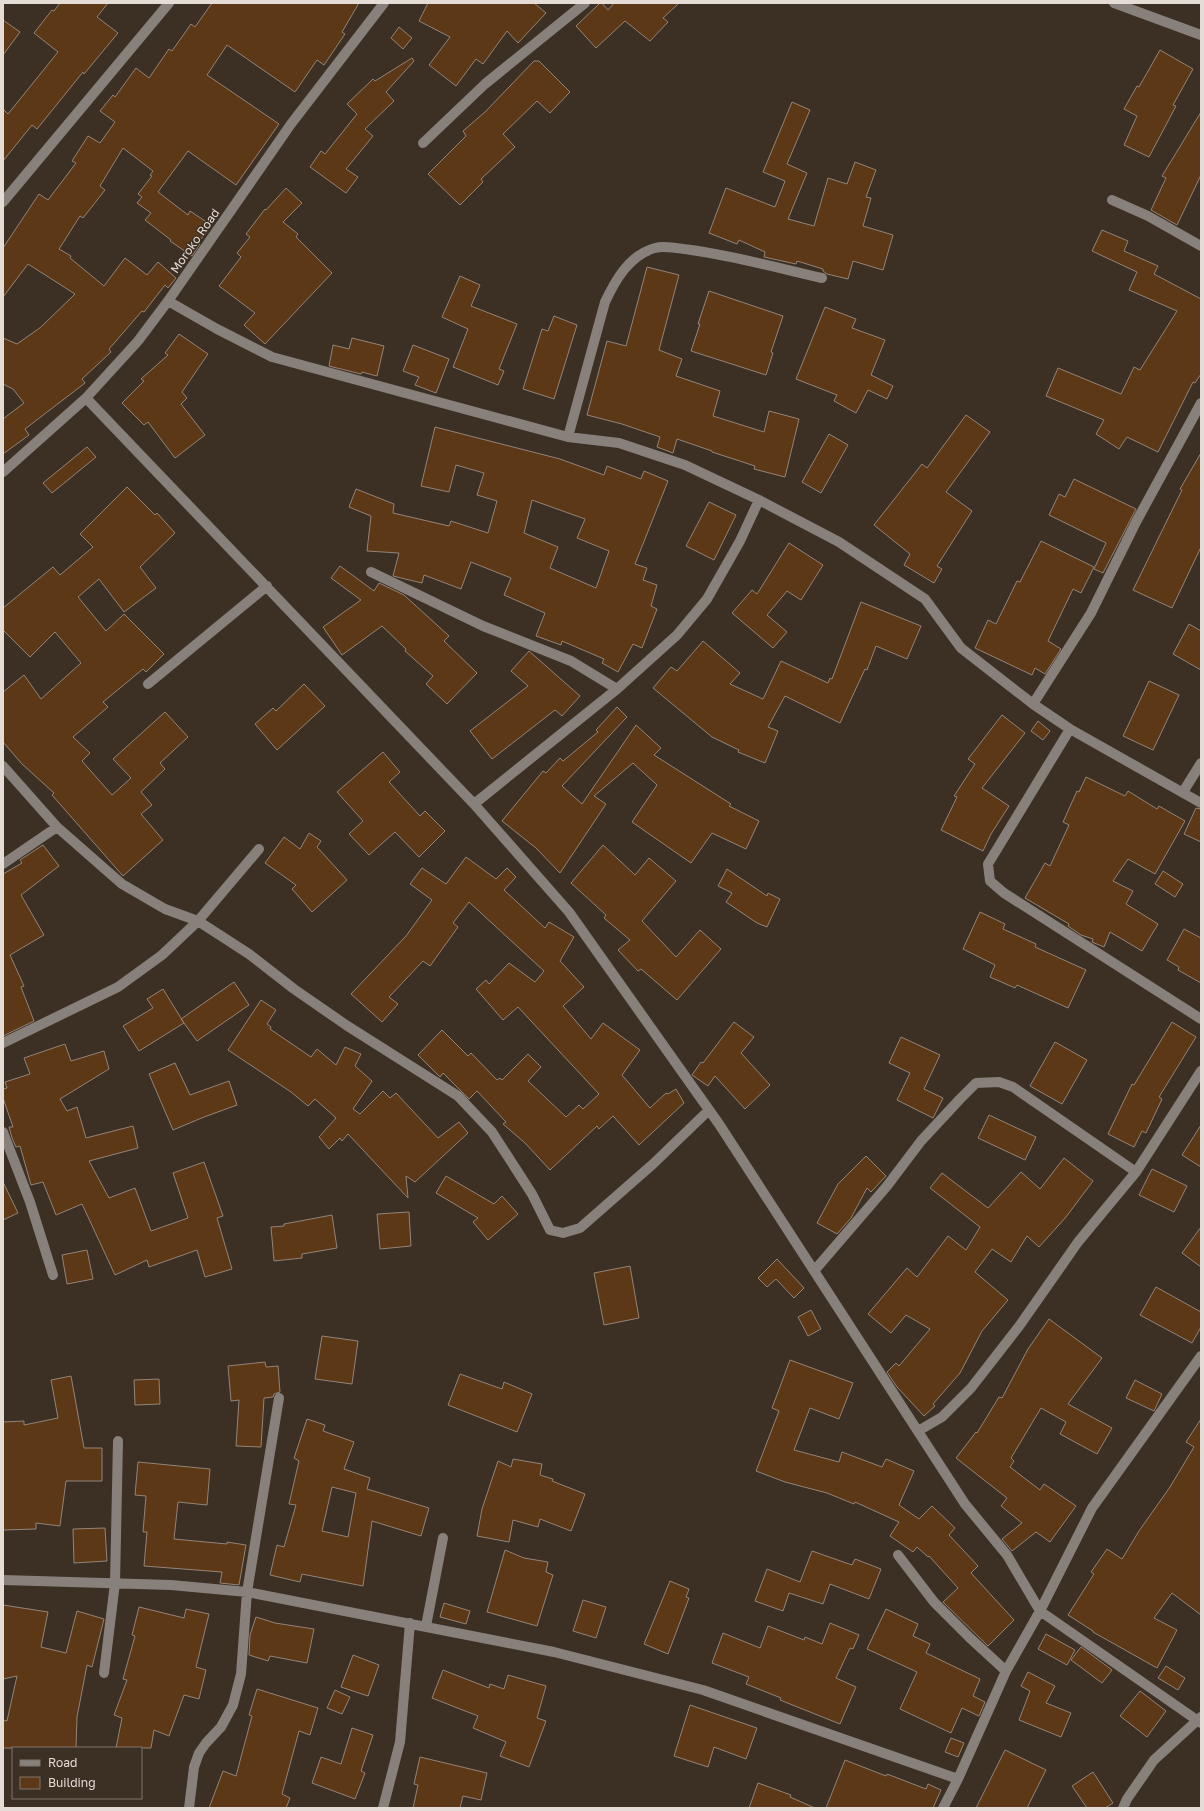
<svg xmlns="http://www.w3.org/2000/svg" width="1204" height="1811" font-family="'Golos Text',sans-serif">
<rect width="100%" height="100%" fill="#3c2f24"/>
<!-- building -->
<path fill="#5d3817" stroke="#938478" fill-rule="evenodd" d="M60,3h48l-11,14 21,16 -34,41 -1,-2 -46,57 -5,-4 -29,36v-52l5,5 50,-62 -24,-19 18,-23 2,1z
M212,3h147l-17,29 3,2 -21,31 -7,-5 -22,32 -68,-47 -20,30 72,49 -43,61 -48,-34 -30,41 30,23 2,-4 21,14 -13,18 2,1 -8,12 -22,-15 1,-1 -26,-20 6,-7 -14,-10 5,-6 -4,-3 14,-18 -2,-1 3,-4 -30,-23 -23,38 5,4 -22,28 -3,-2 -21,33 12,7 -1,2 34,28 21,-28 22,17 11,-13 18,16 -8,10 -3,-3 -21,27 -2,-1 -33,38 2,3 -29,27 3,4 -60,46 4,6 -26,19v-35l21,-16 -11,-14 -10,-5v-46l14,6 24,-17 34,-33 -47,-30 -25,33v-49l36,-54 9,6 28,-37 -4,-2 16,-25 12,7 15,-21 -15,-11 13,-16 2,2 21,-29 13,10 20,-29 3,2 19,-27 4,3z
M428,3h106l12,10 -28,30 -11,-12 -24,33 -7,-5 -20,27 -27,-21 21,-28 -31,-16z
M600,3h2l6,7 6,-7h65l-16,15 5,4 -18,19 -25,-20 -29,27 -20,-22z
M3,20l17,12 -17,23z
M399,27l13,11 -9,11 -12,-11z
M1160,50l33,19 -20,36 3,1 -27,51 -25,-12 13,-29 -13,-7 13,-23 2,1z
M412,58l2,3 -28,31 8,9 -29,28 8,7 -27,33 12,8 -12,16 -36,-26 11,-16 4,3 32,-40 -10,-10 26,-25 2,2z
M534,61h5l31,31 -20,21 -13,-12 -34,33 12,13 -34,32 2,3 -23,23 -32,-31 38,-38 -3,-5 22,-19z
M792,102l18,8 -23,54 20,9 -19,46 26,7 14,-48 19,6 8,-22 21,8 -10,27 5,1 -8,28 30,9 -10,35 -30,-9 -5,18 -21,-5 -4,-3v-2l-26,-8 -1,3 -32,-7 1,-5 -26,-12 -2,4 -28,-11 17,-45 49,19 10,-26 -22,-9z
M1201,112v63l-24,50 -26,-15 15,-32 -4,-2z
M286,188l16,15 -19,19 15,12 -2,3 36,36 -67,71 -21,-19 11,-12 -36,-27 22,-29 -4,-4 13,-16 -4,-3 19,-25 1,1z
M1102,230l26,11 -4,10 34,15 -4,8 47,25v75l-6,9 -2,-1 -35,70 -31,-15 -8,12 -23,-15 8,-14 -58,-24 12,-28 63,26 13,-27 6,3 37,-59 -48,-21 8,-18 -45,-21z
M647,267l32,8 -20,75 23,9 -6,17 44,15 -7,25 51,16 5,-21 30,8 -14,58 -31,-8 1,-3 -43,-14v-1l-35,-12 -4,14 -16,-6 3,-10 -38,-13 -35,-9 20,-74 19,5z
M460,276l20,9 -9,21 46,18 -18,45 5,2 -6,14 -45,-18 15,-38 -26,-12z
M709,291l74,25 -12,36 2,1 -7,22 -75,-24 9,-27h-2z
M825,307l31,12 -4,9 33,12 -14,35 22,11 -6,13 -19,-9 -12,23 -22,-12 3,-6 -41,-16z
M554,316l23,9 -23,74 -31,-10 19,-60 6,2z
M179,334l29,20 -26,38 5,6 -6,6 24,31 -30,23 -27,-36 -4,3 -22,-22 22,-22 -3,-2 27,-24 -3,-2z
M352,338l32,8 -7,30 -15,-4 -1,2 -32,-8 4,-21 16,4z
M413,345l36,14 -13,34 -21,-8 4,-8 -16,-6z
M966,415l24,17 -44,60 26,19 -35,55 5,3 -8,14 -30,-18 6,-11 -36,-29 48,-61 5,4z
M435,427l125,32 44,16 3,-9 34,13 3,-8 24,10 -33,83 12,4 -4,12 14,5 -6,21 6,3 -15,39 -9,-4 -15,28 -16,-9 2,-4 -42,-18 -1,4 -25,-9 9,-23 -41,-18 7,-17 -40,-16 -10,27 -37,-14 -2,8 -29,-7 6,-23 -32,-2 4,-35 -22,-9 7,-18 38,15 -1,9 56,13 2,-5 37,12 9,-32 -20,-6 7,-22 -28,-8 -7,27 -28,-6zM532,500l53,19 -8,19 32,13 -13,37 -46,-20 8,-21 -34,-14z
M829,434l19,11 -27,48 -19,-11z
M87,447l9,10 -44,36 -9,-10z
M1201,453v94l-29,61 -39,-18 49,-100 -2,-1z
M1074,479l62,30 -33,64 -9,-4 12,-26 -57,-28 10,-21 6,3z
M127,487l28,28 2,-2 18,20 -35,34 16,21 -32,24 -25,-33 -21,18 28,34 18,-17 40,40 -18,18 -3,-3 -40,33 5,5 -35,30 17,16 -8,8 30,34 19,-17 -18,-19 52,-47 23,25 -28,26 5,6 -24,23 11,13 -11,9 22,26 -40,36 -71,-81 2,-2 -32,-29 -19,-22v-50l21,-17 17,24 40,-36 -26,-31 -25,25 -27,-27v-22l50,-41 7,8 33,-28 -13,-13z
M709,502l27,13 -22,45 -28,-14z
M1041,541l53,26 -13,26 -8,-4 -25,52 13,8 -16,25 -10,-6 -3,7 -57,-27 13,-28 8,4 21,-43 3,1z
M789,543l34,22 -22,35 -14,-9 -20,24 20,17 -14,16 -41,-35 20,-23 5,4z
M340,566l34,25 5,-8 25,12 45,41 -5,5 33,32 -30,31 -21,-20 7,-8 -28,-25 1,-2 -24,-23 -40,29 -19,-28 38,-27 -30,-22z
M861,602l60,24 -14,33 -31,-13 -9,24 -2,-1 -25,54 -55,-27 -17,31 10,4 -13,32 -27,-11 1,-2 -27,-13 -59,-49 18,-21 6,4 26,-30 37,32 -10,11 33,15 18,-38 47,22 2,-5 2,1z
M1189,624l12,7v39l-28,-16z
M529,651l51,45 -18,20 -7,-6 -63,49 -22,-28 58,-45 -17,-15z
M1149,681l30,14 -26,55 -30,-14z
M304,684l21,22 -48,44 -22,-26 18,-16 3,3z
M617,707l10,10 -65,69 20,18 54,-79 25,23 -7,7 77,49 -2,2 30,15 -13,28 -34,-16 -21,30 -59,-41 25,-37 -24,-22 -39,33 12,8 -46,69 -24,-25 -34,-27 41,-50 3,2 14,-15 3,3 35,-29 -2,-2z
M1002,715l23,18 -43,55 27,18 -18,28 -8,17 -42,-21 16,-33 -3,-1 21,-32 -7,-5z
M1038,721l12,10 -7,9 -12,-9z
M383,752l17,20 -11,10 31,34 5,-5 20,20 -26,26 -24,-25 -26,23 -20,-21 14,-13 -26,-29z
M1086,777l39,19 3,-5 29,18 2,-3 26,15 -30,53 -27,-15 -15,22 20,10 -7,13 32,20 -16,27 -32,-19 -6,15 -12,-5 1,-3 -12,-4 -13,-9 1,-2 -44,-26 20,-35 5,3 19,-41 -6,-3 14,-31 2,1z
M1196,808l5,1v33l-17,-8z
M309,833l12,8 -4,6 30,33 -35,32 -20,-23 4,-4 -31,-22 19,-26 16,12z
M43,845l16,21 -38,29 23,40 -34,20 14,31 -3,1 13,34 -31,15v-162l19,-11 -2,-3z
M603,845l32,30 14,-17 27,23 -34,40 34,36 24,-27 21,19 -44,51 -36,-31 -3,2 -20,-21 12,-10 -26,-22 2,-3 -35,-32z
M466,857l30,22 11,-11 9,9 -12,13 41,38 4,-6 25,15 -14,24 24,26 -21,19 28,33 12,-16 37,27 -18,25 28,33 16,-15 2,1 8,-5 8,14 -45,42 -26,-29 -14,13 -2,-3 -47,44 -25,-27 -22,-19 3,-2 -29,-31 -8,8 -26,-26 -3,4 -22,-22 24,-25 26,26 3,-3 26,27 3,-2 2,2 26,-26 13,13 -13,14 38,36 13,-12 4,4 16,-15 -81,-87 -15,13 -27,-31 10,-9 3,4 20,-21 26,19 9,-11 -75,-69 -16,21 5,4 -28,39 -7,-5 -34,36 9,7 -16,18 -31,-28 55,-58 26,-36 -22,-16 12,-16 24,16z
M727,869l40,27 1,-3 12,6 -13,28 -10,-4 -31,-21 6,-9 -14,-7z
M1163,871l20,13 -8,13 -20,-13z
M980,912l25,12 -2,5 33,15 -1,3 51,23 -18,38 -51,-23 -2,3 -25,-11 5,-12 -32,-16z
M1184,929l17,9v45l-23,-13 1,-3 -12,-7z
M234,982l15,23 -52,36 -16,-22z
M163,989l21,34 -45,28 -16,-25 30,-18 -6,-9z
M261,1000l15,10 -9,14 4,3 -1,2 41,28 6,-8 19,16 9,-18 16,7 -6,12 17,15 -19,28 7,5 23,-23 7,7 6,-5 42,45 21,-16 9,11 -53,49 -9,-6 2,22 -60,-64 -6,7 -2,-3 -11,11 -10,-12 17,-19 -21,-19 -7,7 -17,-14 -63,-42z
M734,1022l20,15 -13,16 29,32 -25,24 -30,-33 -7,10 -16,-11 9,-13 2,1z
M1172,1022l24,15 -37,60 3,2 -16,34 -4,-2 -8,16 -26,-13 24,-50 2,1z
M901,1037l39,18 -16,34 19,9 -10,20 -36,-18 13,-27 -21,-10z
M1055,1042l32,18 -25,44 -32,-18z
M65,1044l6,17 33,-10 5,18 -49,30 7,12 10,-4 9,31 47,-12 5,22 -49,13 20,37 26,-10 16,43 37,-13 -15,-45 31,-11 19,54 -6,2 15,51 -27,8 -8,-27 -48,17 -2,-7 -32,15 -33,-71 -26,11 -13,-33 -12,3 -11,-39 -4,1 -4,-9 -3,-11h4l-10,-29v-9l4,-1 -2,-6 25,-8 -6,-16z
M175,1063l15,32 39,-14 8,24 -33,12 -31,13 -24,-56z
M989,1115l47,22 -11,23 -47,-22z
M1201,1125v42l-19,-12z
M866,1156l20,20 -15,16 -4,-4 -16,30 -14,16 -20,-11 21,-39z
M1064,1158l29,23 -27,36 -27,30 -12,-11 -16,26 -19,-13 -17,23 33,28 -26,31 -22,42 -27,31 2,2 -11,10 -27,-29 -10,-15 9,-9 3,3 31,-37 -24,-14 -15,18 -23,-19 39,-46 10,9 31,-41 18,14 14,-23 -50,-39 12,-15 46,35 33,-36 19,17z
M1152,1169l35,17 -13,26 -35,-17z
M446,1176l48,28 8,-8 16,18 -30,26 -15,-18 5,-4 -42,-25z
M3,1182l15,31 -15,7z
M409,1212l2,34 -31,3 -3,-35z
M332,1215l5,33 -35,6v4l-28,3 -3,-34 13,-1v-2z
M1201,1227v40l-19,-14z
M87,1250l6,29 -26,5 -5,-29z
M777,1259l27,29 -10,10 -18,-19 -9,8 -9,-9z
M630,1266l9,52 -35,7 -10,-52z
M1156,1287l45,25v15l-9,16 -52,-28z
M811,1310l10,19 -13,7 -10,-19z
M1049,1319l53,39 -34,46 44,24 -15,26 -37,-20 6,-12 -25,-14 -30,50 3,3 -4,6 30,23 4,-6 32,22 -26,36 -14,-10 -24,19 -10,-12 20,-16 -21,-17 6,-8 -51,-40 20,-26 1,1 22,-36 3,1 26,-49z
M322,1336l36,5 -6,43 -37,-5z
M790,1360l63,23 -14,36 -29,-11 -16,42 45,12 3,-10 40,15 4,-8 28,12 -15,34 20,14 13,-13 23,22 -6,7 29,31 -7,7 43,47 -26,26 -45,-44 15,-14 -29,-32 -1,1 -11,-10 -4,5 -23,-16 9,-14 -44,-20 -1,2 -27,-11 -42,-11 -29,-11 23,-60 -7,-3z
M265,1362l1,5 12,-1 2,26 -6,2 -1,3 -9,1 -3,49 -25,-1 3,-46 -8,1 -3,-35z
M460,1374l42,15 2,-7 28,12 -15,38 -69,-27z
M71,1376l13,72h18v33h-36l-6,45 -24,-3v6l-33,1v-108l21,-1v4l34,-7 -7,-38z
M159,1379l1,25 -25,1 -1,-25z
M1135,1380l27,14 -8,17 -28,-13z
M307,1419l18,6 -2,6 31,11 -10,27 26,9 -3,11 62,19 -8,28 -49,-15 -9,65 -61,-12 -2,8 -30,-7 7,-30 7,2 12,-42 -7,-1 10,-43 -5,-3zM332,1487l24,6 -8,44 -26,-6z
M1201,1419v196l-29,-22 -18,25 23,12 -20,38 -64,-36v-1l-25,-16 26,-41 -3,-2 16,-23 15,10 17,-28 31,-44 24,-40 -8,-5z
M513,1459l29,5 -2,11 13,4 -1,2 33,13 -14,37 -31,-12 -2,8 -25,-7 -4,22 -32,-6 5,-27 16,-48 13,6z
M138,1462l72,7 -3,36 -29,-3 -4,37 53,5v-2l19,3 -7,40 -19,-2 2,-11 -78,-6 3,-34h-4l3,-36 -11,-1z
M105,1528l2,33 -33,2 -1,-34z
M505,1550l19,8 24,4 -2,10 7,3 -16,51 -50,-14z
M812,1551l40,14 3,-6 26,10 -12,30 -39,-15 -7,20 -34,-11 -6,18 -28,-10 12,-32 33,13z
M670,1581l19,8 -3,8 3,1 -21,56 -24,-10z
M583,1600l23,7 -10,31 -23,-7z
M444,1603l26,8 -4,13 -26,-7z
M3,1605l45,7 -7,35 25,6 11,-42 27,8 -12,48 -5,-2 -10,52 -1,31h-73v-28l4,1 10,-45 -14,3z
M139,1607l45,11 2,-9 23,5 -13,53 10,3 -7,29 -15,-4 -15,41 -15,-6 -3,18h-35l6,-30 -8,-3 13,-35 -4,-1 12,-43 -3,-1z
M886,1609l32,15 -5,12 17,8 -4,9 54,26 -7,17 12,6 -6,14 -17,-8 -11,25 -51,-24 17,-37 -50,-23z
M256,1617l19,6 39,6 -7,34 -37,-7 -2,5 -19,-6 1,-20z
M830,1623l29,12 -6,14 -3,-1 -14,30 20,9 -16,37 -60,-24 1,-2 -35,-14 3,-7 -37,-14 11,-30 37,15 8,-22 36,14 1,-3 17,7z
M1046,1634l29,16 -8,15 -29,-16z
M1081,1647l31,23 -10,13 -31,-23z
M353,1655l26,10 -11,31 -27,-9z
M1166,1666l19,12 -7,12 -20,-12z
M443,1670l46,18 1,-4 14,5 4,-14 38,11 -9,32 9,3 -17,46 -29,-11 6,-14 -33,-14 5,-12 -46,-18z
M1028,1672l27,14 -9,17 25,10 -10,24 -42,-17 11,-29 -9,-5z
M257,1689l61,19 -8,27 -11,-4 -17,63 8,4 -4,10h-77l14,-37 13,5 16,-60 -3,-1z
M335,1690l15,7 -8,17 -15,-6z
M1140,1691l26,20 -19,26 -27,-21z
M690,1705l67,23 -11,31 -32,-12 -6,20 -34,-11z
M352,1728l21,7 -12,36 4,2 -10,26 -43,-16 9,-26 20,7z
M951,1738l13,5 -6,14 -13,-5z
M1005,1750l41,20 -19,38h-51z
M420,1757l67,16 -6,27 -18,-4 -3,12h-47l5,-23 -4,-1z
M845,1760l41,16 1,-2 39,15 2,-5 13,6 -8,18h-107z
M1093,1772l20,31 -8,5h-18l-15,-22z
M758,1783l33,12 -1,2 25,11h-66z"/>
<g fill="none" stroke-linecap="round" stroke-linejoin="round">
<!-- minor -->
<path stroke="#87807b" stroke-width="10" d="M1114,3l87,32
M423,143l62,-59 100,-81
M1112,200l36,16 53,30
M3,202l166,-199
M168,301l49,28 55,28 296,80 51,6 66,22 74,35 80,42 86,57 36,49 72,56 37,25 131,74
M86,398l388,406 95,108 150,212 246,380 42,51 33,56 161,112
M568,437l37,-135c10,-21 24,-47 50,-54 11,-3 25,1 36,2 44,6 87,18 131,28
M3,472l83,-74 52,-57 30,-40 123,-177 93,-121
M371,572l112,54 88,35 46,28
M148,684l119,-98
M1033,704l58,-91 45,-91 65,-119
M1070,729l-82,135 2,17 14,12 197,126
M3,766l54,61 65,57 43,25 33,12 51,33 45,35 52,36 112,71 34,36 40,62 18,36 13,3 17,-5 73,-64 56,-54
M1183,792l18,-29
M474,804l143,-115 60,-54 30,-36 33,-58 19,-41
M3,864l54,-37
M3,1043l115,-56 44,-32 36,-34 61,-72
M3,1132l27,70 23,73
M814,1271l73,-85 34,-45 39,-42 16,-16 23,-1 14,5 123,85
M918,1431l24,-14 29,-29 49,-63 58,-83 58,-70 65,-101
M898,1555l36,47 36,36 36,33
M3,1580l168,5 76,7 307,60 149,38 255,89
M426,1626l17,-88
M104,1673l11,-90 3,-142
M189,1808l5,-41 5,-14 7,-10 15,-16 12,-22 8,-31 6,-82 32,-194
M383,1808l17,-66 10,-119
M943,1808l15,-29 48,-108 34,-60 52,-103 109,-152
M1123,1808l4,-9 27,-39 47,-43"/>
</g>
<g text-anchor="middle" stroke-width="3" stroke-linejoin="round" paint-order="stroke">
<!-- street labels -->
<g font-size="12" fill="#e5dcd6" stroke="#3c2f24">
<text transform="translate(195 241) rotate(-55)" y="4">Moroko Road</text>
</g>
</g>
<!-- border -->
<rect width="1204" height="1811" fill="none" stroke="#e5dcd6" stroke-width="8"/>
<!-- legend -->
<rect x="12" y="1747" width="130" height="52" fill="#3c2f24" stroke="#80746b"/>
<rect x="20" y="1760" width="20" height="6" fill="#87807b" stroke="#80746b"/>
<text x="48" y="1767" font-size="12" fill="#e5dcd6">Road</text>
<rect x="20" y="1777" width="20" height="12" fill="#5d3817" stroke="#80746b"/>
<text x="48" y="1787" font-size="12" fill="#e5dcd6">Building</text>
</svg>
